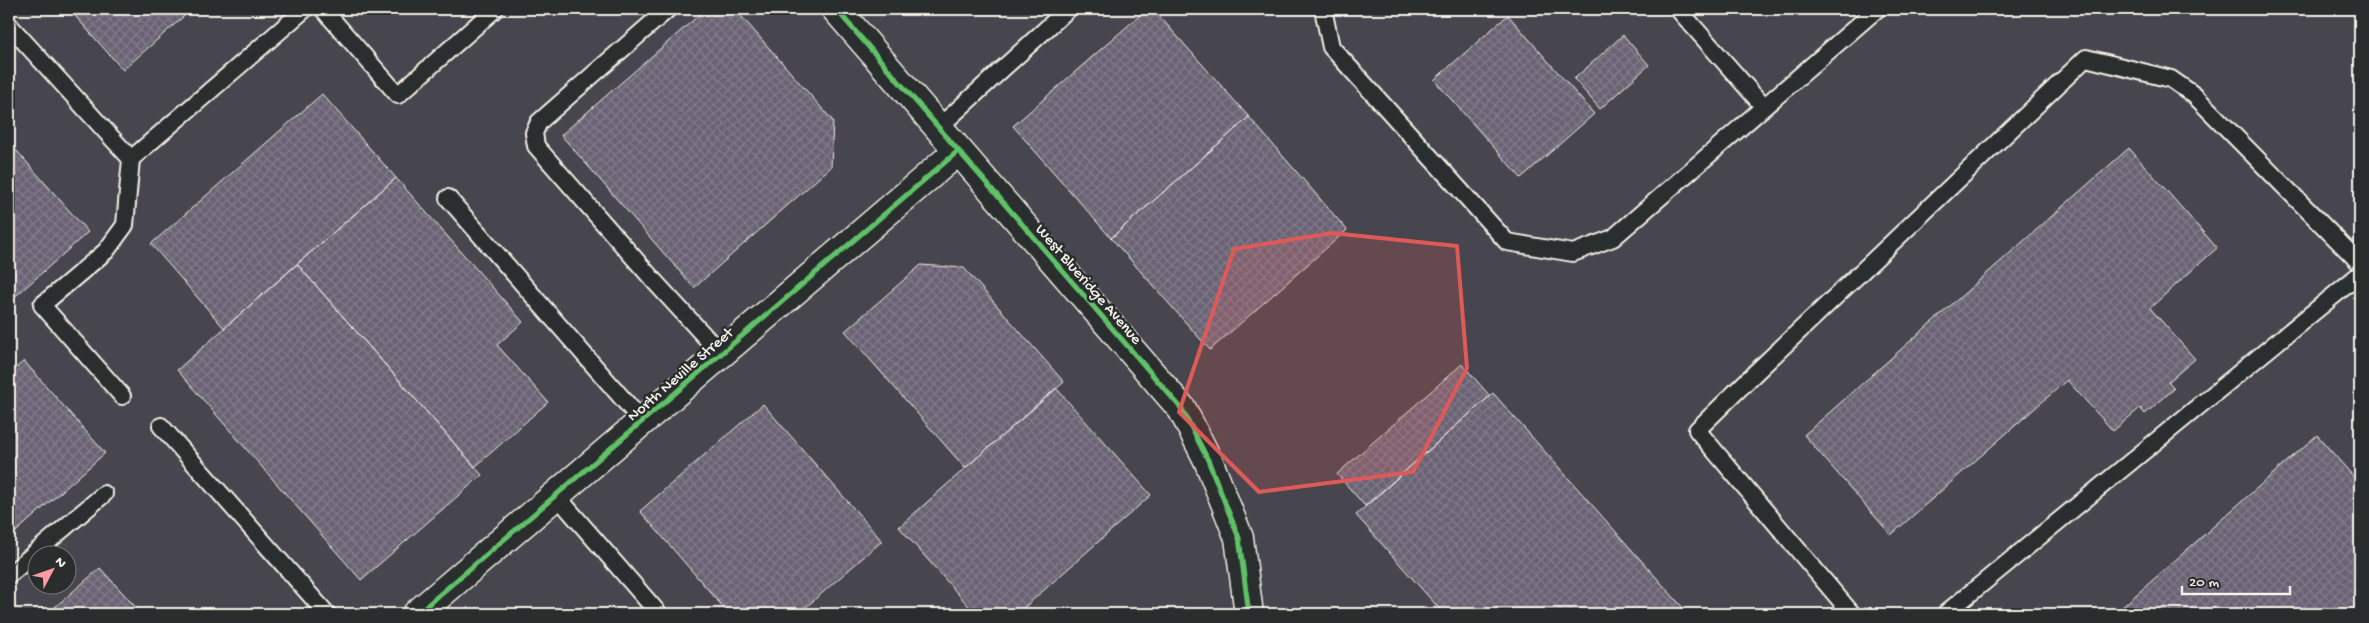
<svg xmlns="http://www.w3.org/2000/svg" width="2369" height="623" font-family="'Gochi Hand',sans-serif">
<defs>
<pattern id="building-cross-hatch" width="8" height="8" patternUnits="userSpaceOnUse" patternTransform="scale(1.25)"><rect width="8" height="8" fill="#6b6374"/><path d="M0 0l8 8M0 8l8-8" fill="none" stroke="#817a88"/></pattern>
</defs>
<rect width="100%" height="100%" fill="#37383c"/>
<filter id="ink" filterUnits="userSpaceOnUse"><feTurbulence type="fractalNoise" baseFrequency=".02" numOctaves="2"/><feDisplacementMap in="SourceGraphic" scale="10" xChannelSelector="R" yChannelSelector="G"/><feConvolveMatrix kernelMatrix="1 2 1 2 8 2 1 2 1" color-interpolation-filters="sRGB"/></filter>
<g filter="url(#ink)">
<!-- built -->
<path fill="#47454d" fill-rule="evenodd" d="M9,9h2351v605h-2351zM38,556h30v30h-30z"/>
<!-- building -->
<path fill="url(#building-cross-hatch)" stroke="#f4f1e8" d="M69,9h123l-69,61z
M706,9h29l98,112 -2,46 -137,121 -133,-153z
M1147,9h6l96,108 -138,121 -98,-112z
M1508,15l86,99 -73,64 -87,-98z
M1623,35l26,30 -49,44 -26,-30z
M322,94l74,84 -172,150 -73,-84z
M1249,117l98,113 -137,120 -99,-112z
M9,142l79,90 -79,70z
M2129,148l88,100 -67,60 45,51 -27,23 6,7 -29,25 -5,-6 -27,23 -46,-51 -176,155 -87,-100z
M396,178l127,144 -26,23 51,57 -73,65 -178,-203z
M297,264l185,211 -121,105 -184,-210z
M921,265l43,3 100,114 -99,86 -120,-137z
M24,361l81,92 -96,85v-164z
M1462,364l28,32 -125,110 -28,-32z
M1056,388l95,107 -134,119 -44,-3 -74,-84z
M1493,393l192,217 -5,4h-236l-88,-99z
M763,404l119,137 -84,73h-69l-89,-103z
M2317,435l43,49v130h-236l-4,-5z
M100,568l42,46h-95z"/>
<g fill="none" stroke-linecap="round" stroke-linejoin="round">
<!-- service casing -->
<g stroke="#f4f1e8" stroke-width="20">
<path id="service" d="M323,9l75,86 97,-86
M668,9l-129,113 -5,11 2,13 119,136 66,72
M1323,9l8,38 176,195 66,11 40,-15 264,-229
M1678,9l86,98
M9,25l122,134 174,-150
M938,128l130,-119
M448,198l194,223
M122,396l-80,-91 64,-54 19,-26 6,-66
M161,426l166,188
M556,495l103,119
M9,575l95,-81
M1852,614l-155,-184 57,-56 332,-316 85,21 23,16 166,168
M1945,614l415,-340"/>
</g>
<!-- minor casing -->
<g stroke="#f4f1e8" stroke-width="31">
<path id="minor" d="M836,9l346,400 26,51 31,78 10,76
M417,614l541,-463"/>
</g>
<!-- service -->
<use href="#service" stroke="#2a2d2e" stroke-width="16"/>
<!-- minor -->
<use href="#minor" stroke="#2a2d2e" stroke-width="28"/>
<!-- cycleway casing -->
<g stroke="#2a2d2e" stroke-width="8">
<path id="cycleway" d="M836,9l346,400 26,51 31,78 10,76
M417,614l541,-463"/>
</g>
<!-- cycleway -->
<use href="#cycleway" stroke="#61c268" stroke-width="5"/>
</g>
</g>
<!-- marked area -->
<path fill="#de5a58" fill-opacity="0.2" stroke="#de5a58" stroke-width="4" stroke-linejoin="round" d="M1332,233l125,13 10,122 -54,104 -154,20 -80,-80 55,-163z"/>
<g text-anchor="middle" stroke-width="5" stroke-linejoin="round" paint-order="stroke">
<!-- street labels -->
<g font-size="16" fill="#f4f1e8" stroke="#2a2d2e">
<text transform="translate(1090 283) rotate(49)" y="6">West Blueridge Avenue</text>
<text transform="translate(679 373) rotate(-41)" y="6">North Neville Street</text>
</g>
</g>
<!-- margin -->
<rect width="2369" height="623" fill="none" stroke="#2a2d2e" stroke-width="30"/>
<rect x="15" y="15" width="2339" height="593" fill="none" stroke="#f4f1e8" stroke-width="2" filter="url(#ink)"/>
<!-- north arrow -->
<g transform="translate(52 570) rotate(49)"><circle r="24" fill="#2a2d2e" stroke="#7b7b78"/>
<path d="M0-4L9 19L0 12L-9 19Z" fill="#ff9aa2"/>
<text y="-8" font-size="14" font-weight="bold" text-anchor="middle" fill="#f4f1e8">N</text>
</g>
<!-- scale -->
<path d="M2182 586v8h108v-8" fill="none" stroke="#f4f1e8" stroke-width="2.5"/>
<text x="2189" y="586" font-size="15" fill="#f4f1e8" stroke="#2a2d2e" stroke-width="4" paint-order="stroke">20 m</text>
</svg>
